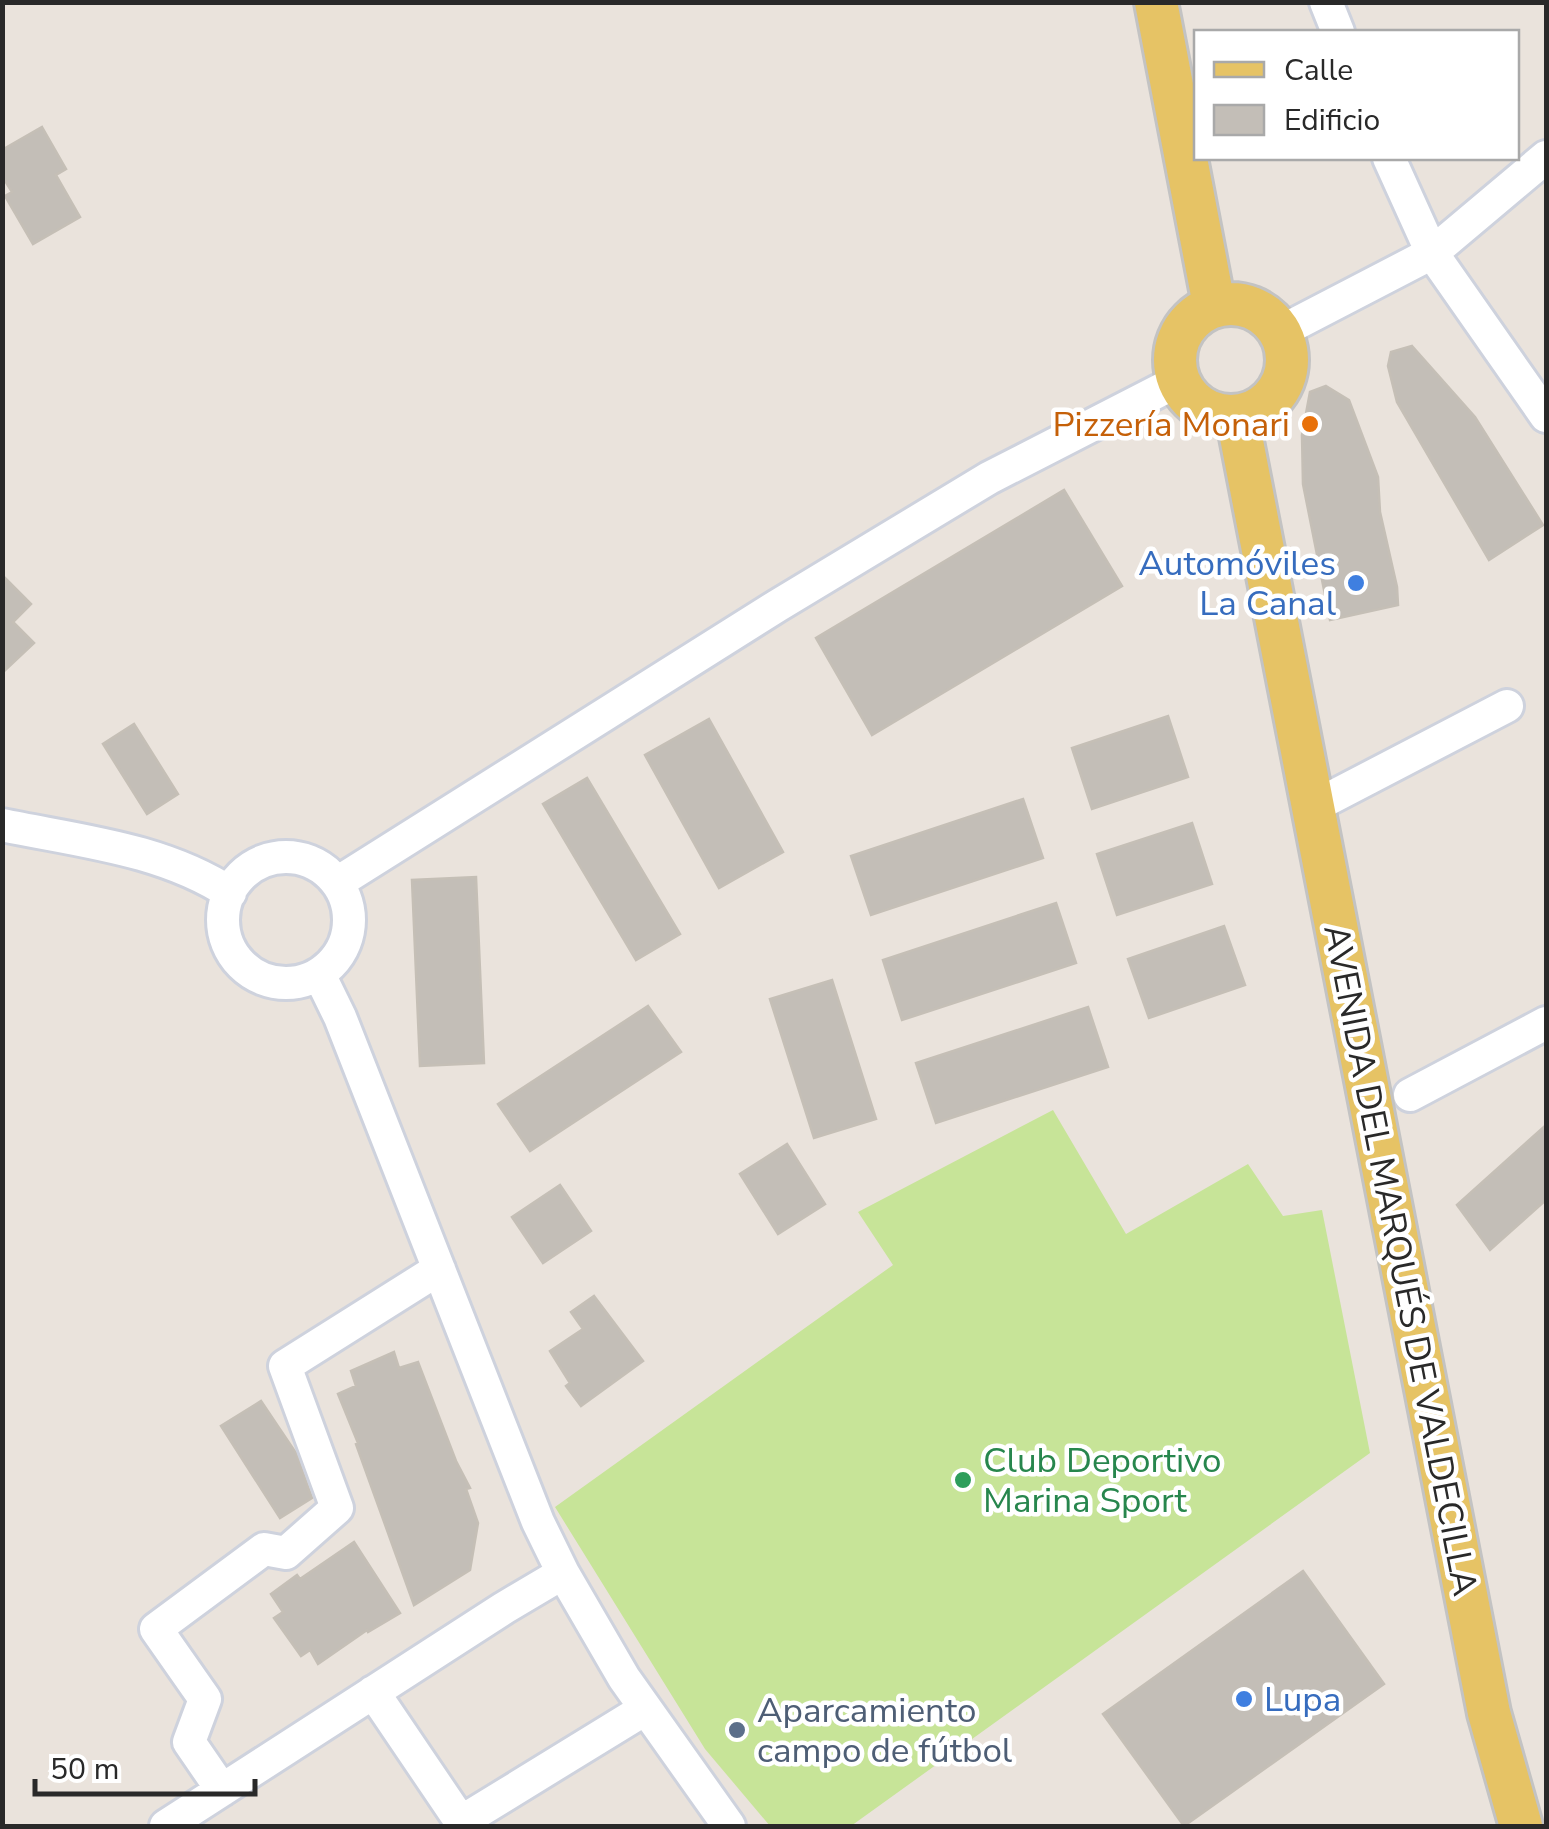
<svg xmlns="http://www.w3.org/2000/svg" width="1549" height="1829" font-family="'Nunito Sans',sans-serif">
<rect width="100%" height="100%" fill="#eae3dc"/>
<!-- pitch -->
<path fill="#c7e498" d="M1053,1110l73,124 122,-70 35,52 39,-6 48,243 -519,373h-81l-65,-77 -150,-242 338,-242 -35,-53z"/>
<!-- building -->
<path fill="#c3beb7" stroke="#c5bfb6" stroke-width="2.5" d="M42,127l24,42 -10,6 24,42 -47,27 -28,-48 7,-4 -10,-16v-26z
M1412,346l63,71 68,108 -54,35 -92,-158 -9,-36 3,-14z
M1326,386l23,14 29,77 2,35 17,75 1,18 -68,15 -27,-136 -1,-49 8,-43z
M1064,490l58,96 -250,149 -56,-97z
M2,575l29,29 -18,18 21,21 -32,30z
M1168,716l20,61 -96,32 -20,-61z
M709,719l74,133 -64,36 -74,-133z
M134,724l44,70 -31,20 -44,-70z
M587,778l93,156 -44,26 -93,-156z
M1023,799l20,59 -172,57 -20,-59z
M1192,823l20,61 -95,31 -20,-61z
M476,877l8,186 -64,3 -8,-186z
M1056,903l20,60 -174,57 -19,-60z
M1224,926l21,59 -96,33 -21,-59z
M832,980l44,139 -62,19 -44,-139z
M648,1006l33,46 -151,99 -32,-47z
M1088,1007l20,60 -172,56 -20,-60z
M1546,1125v75l-56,50 -33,-45z
M787,1144l38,60 -47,30 -38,-60z
M560,1185l31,46 -48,32 -31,-46z
M594,1296l49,65 -62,45 -15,-20 4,-3 -20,-32 33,-22 -12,-17z
M394,1352l5,16 19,-6 38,99 14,27 -4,1 12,34 -8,47 -56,35 -58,-161 2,-1 -20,-49 18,-8 -5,-15z
M261,1401l35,52 16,45 -32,20 -59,-92z
M354,1542l46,71 -32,19 -1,-2 -49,34 -8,-14 -9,6 -27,-38 9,-6 -12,-18 26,-19 3,4z
M1303,1571l81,113 -200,142 -81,-112z"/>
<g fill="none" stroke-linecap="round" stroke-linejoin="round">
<!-- minor casing -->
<g stroke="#ced2dd" stroke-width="38">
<path id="minor" d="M1326,2l12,30
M1389,158l43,95 114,163
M1280,332l152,-79 114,-96
M1313,807l194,-101
M2,825c78,16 161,24 228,68
M223 920a63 63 0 1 1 126 0a63 63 0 1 1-126 0Z
M337,883l440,-277 212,-128 189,-97
M319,974l21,43 198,505 25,51 61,105 105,148
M1410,1095l136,-72
M373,1692l88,130 184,-113
M222,1790l-33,-48 16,-43 -49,-70 108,-80 22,4 51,-45 -52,-142 154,-97
M166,1826l338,-218 59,-35"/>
</g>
<!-- major casing -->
<g stroke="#c3c3c3" stroke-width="48">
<path id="major" d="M1156,2l58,303
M1175 360a56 56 0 1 1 112 0a56 56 0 1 1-112 0Z
M1237,416l252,1297 32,113"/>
</g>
<!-- minor -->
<use href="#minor" stroke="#fff" stroke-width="32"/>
<!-- major -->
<use href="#major" stroke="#e6c365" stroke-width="42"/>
</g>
<!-- markers -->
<circle fill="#e8710a" stroke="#fff" stroke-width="4" cx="1310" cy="424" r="10"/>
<g fill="#3f7fe0" stroke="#fff" stroke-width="4">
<circle cx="1356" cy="583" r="10"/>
<circle cx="1244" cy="1699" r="10"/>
</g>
<circle fill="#2e9e5b" stroke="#fff" stroke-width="4" cx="963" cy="1480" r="10"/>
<circle fill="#5c6f8a" stroke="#fff" stroke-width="4" cx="737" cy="1730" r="10"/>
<g text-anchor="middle" stroke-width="9" stroke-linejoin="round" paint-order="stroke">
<!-- food labels -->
<g font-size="35" fill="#c56008" stroke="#fff" text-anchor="end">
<text x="1290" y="436">Pizzería Monari</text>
</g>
<!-- shop labels -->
<g font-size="35" fill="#366cbe" stroke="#fff" text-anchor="end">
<text x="1336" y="575">Automóviles<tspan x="1336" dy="40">La Canal</tspan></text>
<text x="1264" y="1711" text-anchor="start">Lupa</text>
</g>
<!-- street labels -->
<g font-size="35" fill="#292929" stroke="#fff">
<text transform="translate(1401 1260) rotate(79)" y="12">AVENIDA DEL MARQUÉS DE VALDECILLA</text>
</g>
<!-- leisure labels -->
<g font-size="35" fill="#27864d" stroke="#fff" text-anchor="start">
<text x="983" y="1472">Club Deportivo<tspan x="983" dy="40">Marina Sport</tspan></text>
</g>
<!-- service labels -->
<g font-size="35" fill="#4e5e75" stroke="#fff" text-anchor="start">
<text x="757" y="1722">Aparcamiento<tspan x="757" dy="40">campo de fútbol</tspan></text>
</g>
</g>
<!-- border -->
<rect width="1549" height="1829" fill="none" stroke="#292929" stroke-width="10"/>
<!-- legend -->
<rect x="1194" y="30" width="325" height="130" fill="#ffffff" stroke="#a9a9a9" stroke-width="2.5"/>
<rect x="1214" y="62" width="50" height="15" fill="#e6c365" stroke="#a9a9a9" stroke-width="2.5"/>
<text x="1284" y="80" font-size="30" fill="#292929">Calle</text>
<rect x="1214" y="105" width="50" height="30" fill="#c3beb7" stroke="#a9a9a9" stroke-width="2.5"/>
<text x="1284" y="130" font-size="30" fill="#292929">Edificio</text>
<!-- scale -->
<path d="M35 1779v15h220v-15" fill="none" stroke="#292929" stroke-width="5"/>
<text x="50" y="1779" font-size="30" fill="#292929" stroke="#ffffff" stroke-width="8" paint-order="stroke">50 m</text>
</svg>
